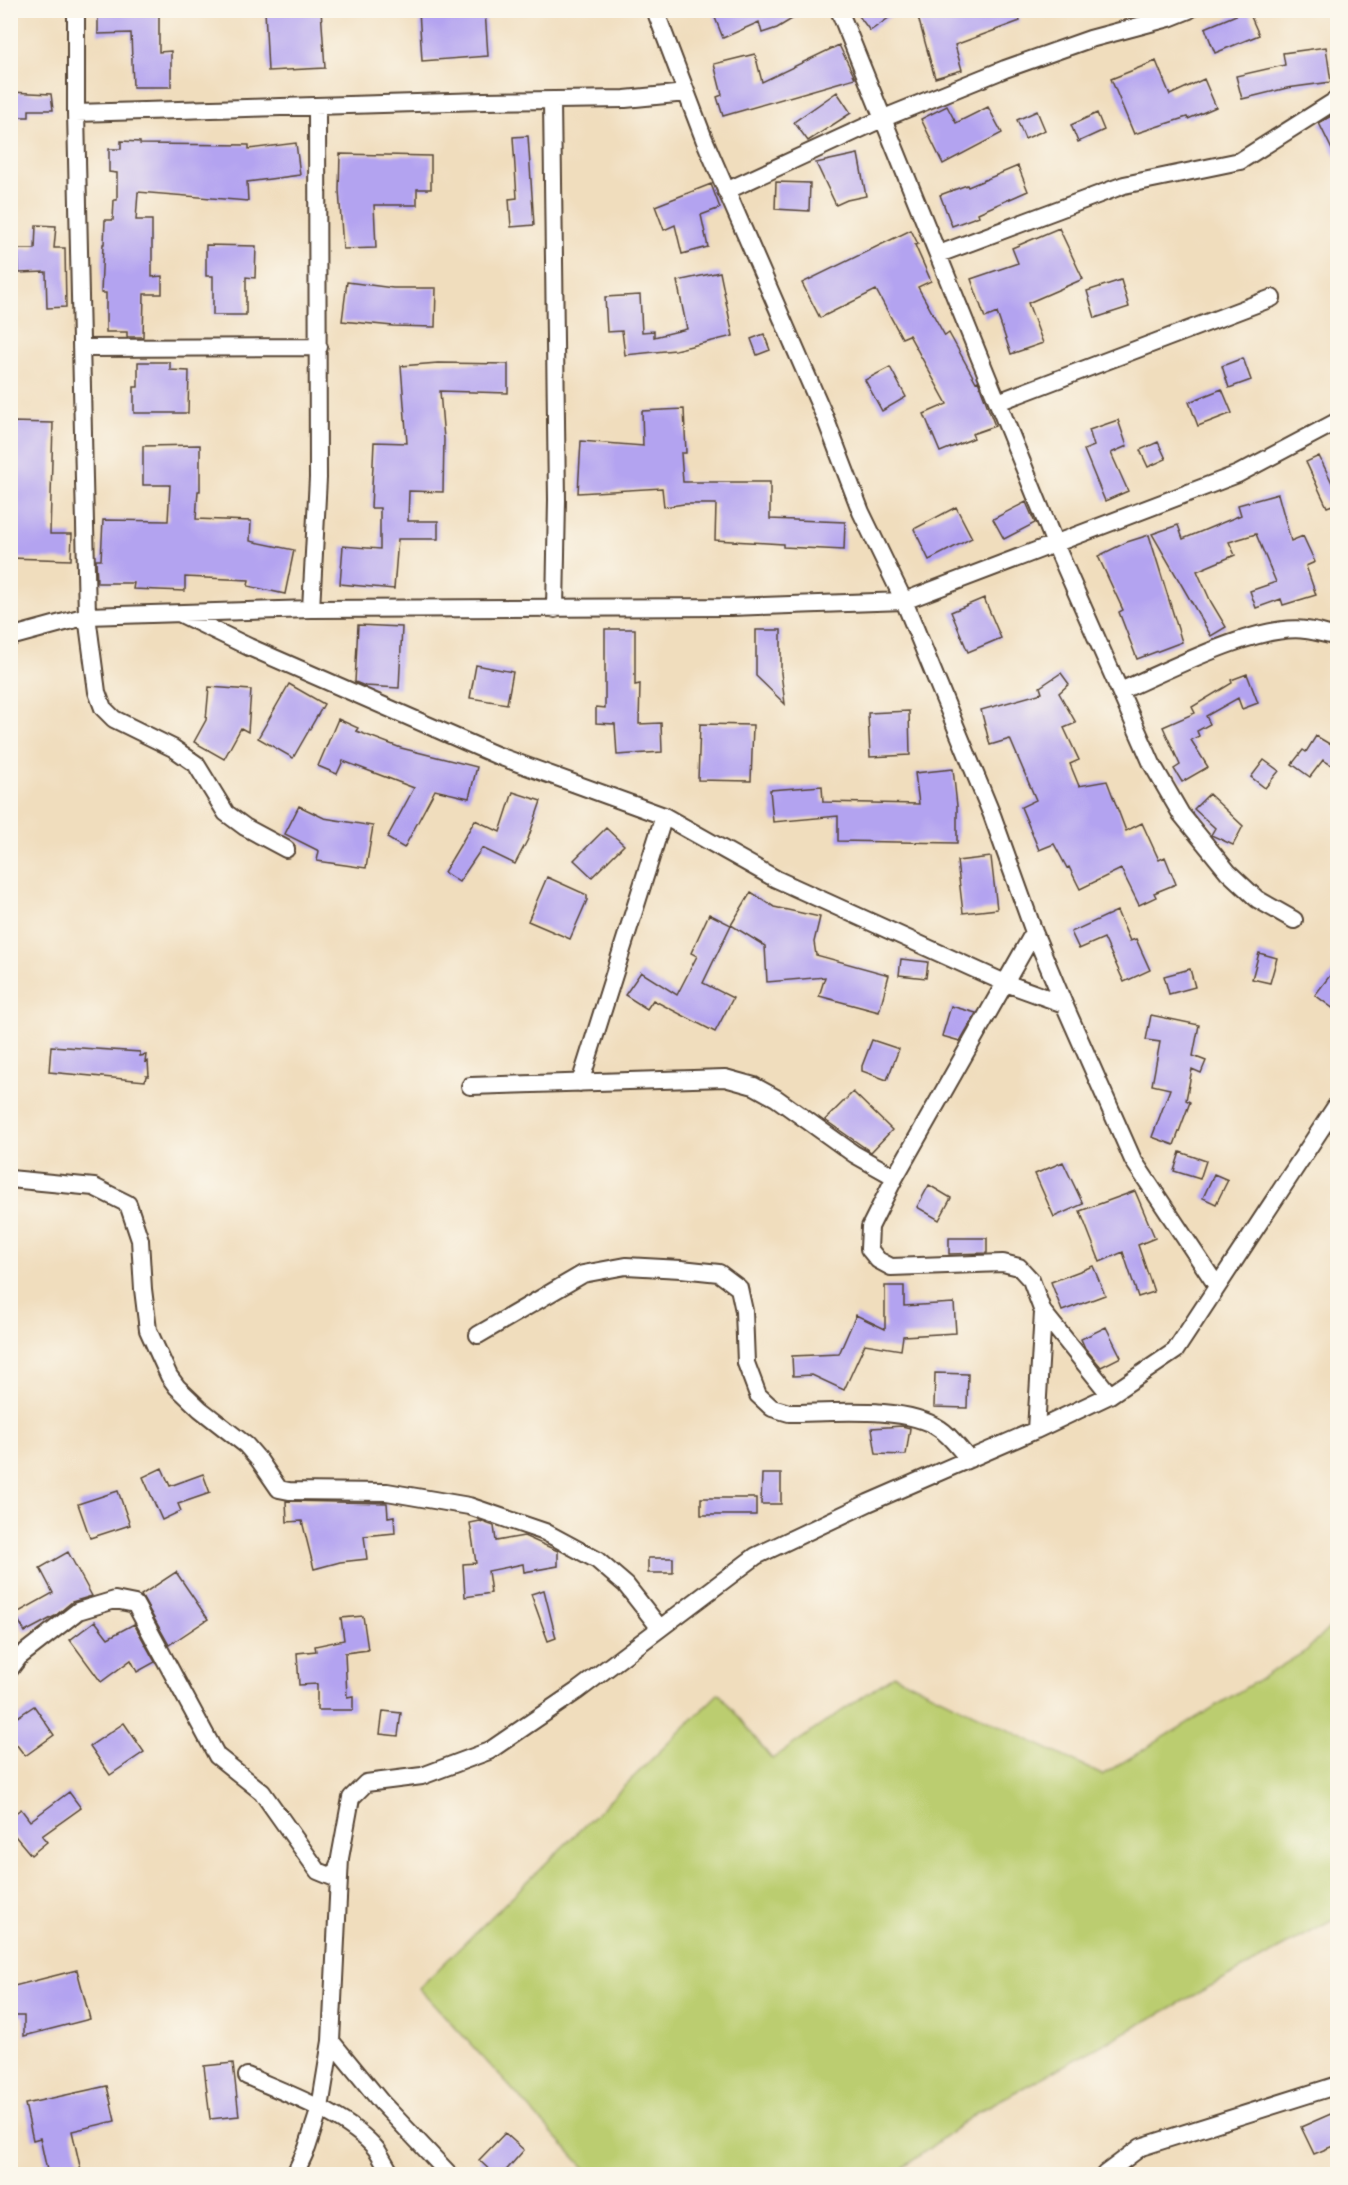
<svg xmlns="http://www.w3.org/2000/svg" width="1348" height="2185" font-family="Dekko,sans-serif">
<rect width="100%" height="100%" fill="#fbf7ec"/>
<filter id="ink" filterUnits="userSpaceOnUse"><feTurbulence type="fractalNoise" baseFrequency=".0167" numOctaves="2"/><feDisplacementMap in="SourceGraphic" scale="12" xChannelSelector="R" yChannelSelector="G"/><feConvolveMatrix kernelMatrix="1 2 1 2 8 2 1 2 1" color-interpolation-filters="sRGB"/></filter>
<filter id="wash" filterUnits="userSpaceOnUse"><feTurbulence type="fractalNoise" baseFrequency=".008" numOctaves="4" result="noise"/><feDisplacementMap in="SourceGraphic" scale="24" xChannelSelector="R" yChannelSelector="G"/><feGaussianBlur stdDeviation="1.35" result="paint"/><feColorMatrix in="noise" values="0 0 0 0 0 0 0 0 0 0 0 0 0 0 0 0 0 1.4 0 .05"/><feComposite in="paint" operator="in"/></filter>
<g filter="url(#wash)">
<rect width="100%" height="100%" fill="#f0ddbd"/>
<!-- green -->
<path fill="#bbcd70" stroke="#7b7c47" stroke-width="1.5" d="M1337,1620v298l-361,195 -81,61h-305l-171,-186 300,-295 53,66 122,-84 208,100 204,-124z"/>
<g id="blocks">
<!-- building -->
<path fill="#b3a3f0" d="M98,10h61v42l12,-1v36h-38l-2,-54 -33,1z
M265,10h56l4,58 -57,3z
M419,10h66l3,46 -66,5z
M712,10h95l-30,18 -15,5 -3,-11 -36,16z
M867,10h33l-30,21 -11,-15z
M916,10h100l4,11 -65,24 7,25 -27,8z
M1248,10l11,25 -44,18 -10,-25z
M839,45l16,33 -132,38 -6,-19 5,-2 -8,-31 41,-10 7,28z
M1326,47l5,35 -44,6 -45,11 -6,-23 49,-11 -2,-12z
M1156,61l14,34 34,-16 12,28 -28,12 -1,-2 -53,17 -23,-55z
M10,92l41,2 2,16h-24v7h-19z
M837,92l14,21 -43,28 -14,-19z
M947,106l9,17 32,-16 14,26 -59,31 -22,-45z
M1037,111l8,19 -20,9 -8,-19z
M1338,112v50l-19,-39z
M1097,113l7,17 -26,12 -7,-17z
M528,136l6,89 -23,2 -2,-28 8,-1 -4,-61z
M121,141l19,1v2l109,1v4l47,-6 4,32 -53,7 1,19 -110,-9 -2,28h16v57l10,-1v18h-18l-1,43h-16v-5h-21v-39h-5l2,-49h1l1,-24h8l1,-20h3v-27l-8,-1v-23h12z
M340,154l91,2v33h-14v16h-43l2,43 -33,1 -4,-59z
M858,154l8,42 -19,4 -11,5 -20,-42z
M1018,166l10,25 -50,22 1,3 -27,10 -12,-31 27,-10 1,2z
M776,182l34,1 -1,28 -34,-2z
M711,184l9,24 -19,7 7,32 -26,7 -7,-29 -11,5 -9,-24z
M36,225l20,1 -2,22h11l1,59 -19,1 -1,-36 -27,1 -1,-24h17z
M1059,228l24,51 -55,24 15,40 -32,11 -14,-41 -12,5 -14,-39 47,-16 -6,-15z
M911,230l7,14 -3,1 16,36 -13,6 27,49 4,-3 27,49 2,-1 17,45 -23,8 2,4 -34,14 -16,-38 23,-10 -38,-69 -7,3 -26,-48 -56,28 -18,-35z
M206,245l50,1 -1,32 -9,-1v38h-33v-39h-7z
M720,272l13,64 -58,14 -50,5 -3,-24 -15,1 -2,-35 35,-2 2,37 12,-1v6l33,-8 -10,-48z
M1121,280l8,27 -34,11 -8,-27z
M347,282l46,6h43l-1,39 -42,-1 -51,-5z
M764,334l6,16 -13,5 -6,-16z
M1243,358l8,22 -22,8 -7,-22z
M138,362h32v8l19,1 -1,42h-54v-26h4z
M438,363l70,1v29l-68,-2 4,48 -1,53 -34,-1 -1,30h30v18h-40l-4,50 -54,-5 3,-38 37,3v-41h-9l3,-66 33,1 -6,-77z
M890,367l16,30 -24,14 -17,-31z
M1222,389l10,24 -34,13 -9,-24z
M684,409l2,44h-5l2,29h87v37l75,3 -1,28 -61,-3v-3l-68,-4 1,-36h-32l-20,3 -2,-19 -84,5 3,-52 62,5 -1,-35z
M1118,420l9,26 -16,7 17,38 -23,10 -21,-51 10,-4 -5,-16z
M10,422l43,1 -3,111h22l-1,26 -61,-2z
M1158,442l8,17 -18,8 -8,-17z
M200,445v46h-2l-2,28 55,2 -1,20 44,9 -9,44 -37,-8 1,-6 -64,-3v14l-52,-2 1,-6h-37l-1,-23h5l2,-40 65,1 2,-36h-27v-39z
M1319,456l19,39v8l-11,4 -21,-45z
M1278,494l13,47 12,-5 12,26 -9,4 10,29 -33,10 -2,-6 -25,9 -6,-17 26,-9 -20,-48 -27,8 6,13 -38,16 14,31 15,25 -15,9 -59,-102 26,-9 5,14 58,-24 -3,-10z
M1026,502l9,21 -31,16 -11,-20z
M956,507l16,31 -43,22 -15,-31z
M1149,535l33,107 -45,17 -18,-47 4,-2 -25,-54 29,-14z
M984,598l17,40 -33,14 -17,-40z
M358,625l44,2 -3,61 -34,-2 -10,-4z
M605,629h30v56l5,-1 -1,40 22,-1 1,29 -45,3 -2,-31 -19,-1v-16l9,1z
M756,630h25v43l4,31 -29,-28z
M476,665l37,7 -6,32 -37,-6z
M1061,673l8,11 -10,9 17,30 -12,5 15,32 -9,4 9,22 28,-5 19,50 16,-8 17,37 6,-3 11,27 -22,9 2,4 -17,8 -18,-36 -41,20 -11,-22 -2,1 -13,-24 -15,6 -18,-43 15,-7 -26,-61 -20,6 -9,-35 61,-17 -2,-6z
M1247,674l11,29 -16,6 -4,-11 -32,18 4,8 -13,7 2,5 -8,4 17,27 -26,15 -8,-13 6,-4 -17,-38 32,-14 -3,-6 40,-24 -1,-3z
M289,684l35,20 -31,54 -35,-20z
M209,687l42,3 -3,42 -7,-4 -17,31 -30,-17 12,-22z
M909,711l1,44 -40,2 -2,-44z
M338,719l20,9 -2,3 45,17 76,19 -8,31 -34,-8 -31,58 -17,-10 27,-50 -71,-27 -6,13 -19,-8z
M700,724l53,1 -2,56 -53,-1z
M1316,736l22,13v20l-15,-9 -13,17 -18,-13 11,-14 3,2z
M1264,760l15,11 -14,17 -14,-11z
M953,769l4,37v37l-119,-2v-25l-65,6 -3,-32 52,-4 1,16 96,2 -4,-31z
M513,792l28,9 -13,38 -13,25 -33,-16 -23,34 -15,-10 31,-52 25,12z
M1209,794l34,32 -10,19 -22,-10 4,-7 -21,-19z
M299,806l25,12 49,8 -7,42 -49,-7 2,-10 -34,-17z
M606,828l18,17 -32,32 -18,-17z
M991,857l6,52 -34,4 -6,-52z
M547,877l40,18v5l-17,39 -42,-18z
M751,892l23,15 46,10 -6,25 2,13 73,20 -10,37 -60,-16 6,-19 -58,5 -2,-36 -34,-21z
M1117,911l13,30 6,-2 14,31 -26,12 -20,-44 -25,11 -8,-17z
M709,914l22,11 -28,58 30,15 -18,34 -62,-32 -6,9 -22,-14 16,-23 36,23 20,-39 -6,-3z
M1259,953l18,5 -7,25 -18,-4z
M901,959l27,3 -2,16 -27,-3z
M1338,965v47l-23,-17z
M1190,969l5,18 -26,7 -5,-18z
M951,1006l25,7 -16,28 -18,-5z
M1151,1015l48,10 -6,31 13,5 -5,12 -9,-4 -6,31 4,2 -16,43 -22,-8 18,-48 -18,-4 8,-43 -14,-2z
M872,1040l27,9 -12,31 -25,-9v-5z
M51,1046l89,6v4l6,-1 -1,7 3,-1 1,15h-3l-1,5 -96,-9z
M853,1092l39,38 -21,22 -46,-32z
M1180,1152l26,9 -6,18 -26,-8z
M1063,1162l20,42 -29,13 -19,-43z
M1214,1174l14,6 -12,24 -13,-6z
M929,1185l22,13 -12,22 -22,-13z
M1135,1191l20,47 -17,7 16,47 -16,5 -15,-45 -23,10 -20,-51z
M949,1238h38v15l-38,1z
M1093,1266l12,29 -43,16 -11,-29z
M885,1286h19v20l50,-3 2,30 -53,3 -2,14 -36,-6 -21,46 -32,-15 -19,1 -1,-20 47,-2 17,-39 29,14z
M1106,1327l15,30 -20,10 -16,-19 -4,-9z
M935,1373l33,1 -1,34 -33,-1z
M902,1426l8,2 -4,27 -30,-1 -4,-26z
M162,1468l8,18 33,-12 7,19 -32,11 3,7 -19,9 -19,-43z
M762,1474h19v30h-20z
M118,1491l12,34 -40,13 -12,-34z
M701,1498h55v17h-55z
M286,1501l101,2 1,14 6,-1 1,17 -31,3 3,23 -27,3 -26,7 -12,-48 -15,1z
M480,1521l14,5 2,15 28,-5 34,15v15l-34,6 -1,-8 -35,7 3,22 -26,4 -2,-33 13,-1 -6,-40z
M68,1552l24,44 -20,6 -17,14 -30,16 -10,-18 38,-21 -13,-25z
M648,1558h25v15h-25z
M176,1572l32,47 -39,26 -28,-50z
M544,1590l12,48 -8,3 -17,-47z
M363,1616l5,34 -23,3 2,44 6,-1v14h-36v-26l-18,1 -2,-32 19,-2 -1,-5 29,-6 -3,-22z
M95,1621l13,17 26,-14 21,38 -18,10 -6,-12 -30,22 -31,-42z
M34,1706l20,29 -29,21 -15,-20v-14z
M383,1711l18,2 -3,23 -18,-2z
M124,1723l20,29 -34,23 -20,-29z
M69,1792l12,16 -39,28 5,6 -16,13 -21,-25v-13l11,-8 9,12z
M77,1970l13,49 -66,17v-20h-14v-29z
M233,2063l6,53 -29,3 -6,-53z
M107,2086l8,35 -43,10 10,44h-34l-8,-37 -7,2 -8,-36z
M1333,2113l5,10v21l-24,10 -13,-27z
M505,2133l19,17 -22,25h-7l-16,-15z"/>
</g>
</g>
<g filter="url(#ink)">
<use href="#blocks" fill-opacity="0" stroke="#564536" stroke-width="1.5"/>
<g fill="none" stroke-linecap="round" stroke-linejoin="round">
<!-- street casing -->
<g stroke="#564536" stroke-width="20">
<path id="street" d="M76,10v103l11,503 10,76 6,16 11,11 59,29 23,16 30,49 19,14 41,22
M655,10l49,129 120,276 37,97 43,89 88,214 42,117 30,72 69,156 84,126
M839,10l216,534 97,220 29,50 47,58 29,27 37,21
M552,101l5,399 -2,109
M76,113l408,-12 141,-2 61,-6
M726,191l158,-73 121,-49 85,-30 79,-21 20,-8
M939,254l185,-69 116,-24 98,-62
M81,348l238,-1
M998,402l274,-104
M311,609l7,-131 -1,-371
M181,614l68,33 247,108 168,61 112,63 227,103 61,22
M10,637l77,-21 224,-7 420,-2 173,-6 334,-127 100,-53
M1120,691c47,-20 137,-68 186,-61 11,1 21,5 32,7
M1034,932l-139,245 -25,50 -1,22 9,11 13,7 112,-4 16,4 12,13 12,32 67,83
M580,1083l84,-267
M470,1086l255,-8 29,8 22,12 78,56 41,23
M10,1179l84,8 34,17 12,36 3,49 5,41 21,46 8,11 23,22 46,36 13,15 20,29 10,2 98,1 82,14 76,26 52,28 29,25 33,42
M478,1335l105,-61 43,-8 55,3 38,4 20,15 5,23 2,52 12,32 14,13 17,5c42,0 117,-8 151,16 11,7 20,21 29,30
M1036,1430l7,-118
M10,1669l9,-12 59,-46 37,-11 20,4 82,152 45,36 56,79 17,7 3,-13
M331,2041l50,61 68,72
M247,2076c41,18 101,39 130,74 5,8 10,17 14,24
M295,2174l12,-26 13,-40 11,-67 9,-183 11,-60 15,-15 56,-7 67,-25 88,-60 179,-135 112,-53 168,-73 74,-35 65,-44 163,-248
M1105,2174l36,-27 197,-62"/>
</g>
<!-- street -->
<use href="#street" stroke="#fff" stroke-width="16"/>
</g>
</g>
<!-- margin -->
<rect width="1348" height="2185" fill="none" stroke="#fbf7ec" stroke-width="36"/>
</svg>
